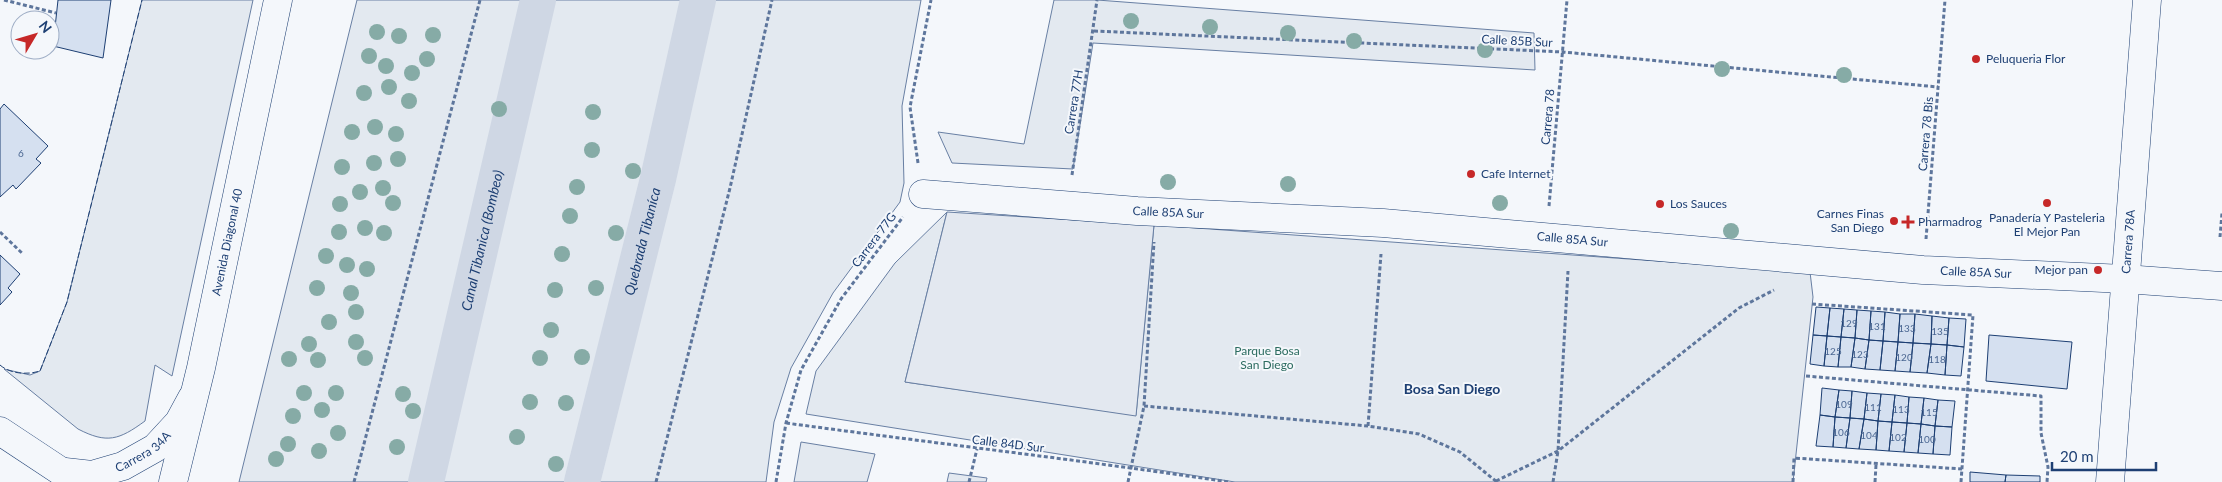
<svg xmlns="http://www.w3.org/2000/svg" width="2222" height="482" font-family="Lato,sans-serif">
<rect width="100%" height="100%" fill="#f4f7fb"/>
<!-- green -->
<path fill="#e3e9f0" stroke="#687fa3" d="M142,0h111l-81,376 -17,-11 -10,56c-26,19 -38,23 -67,8l-74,-60 26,6 10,-4 27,-69z
M357,0h564l-19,106 2,77 -4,19 -67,91 -42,75 -17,54 -8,60h-527z
M1054,0h43l437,33 1,37 -442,-27 -20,126 -121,-6 -14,-31 86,12z
M947,212l-42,170 231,33 18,-190 656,47 3,25 -20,185h-558l-429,-68 10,-43 79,-108z
M801,442l74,12 -8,28h-73z
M949,473l38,5 -1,4h-39z"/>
<!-- parking -->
<path fill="#e3e8f0" stroke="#687fa3" d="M947,212l207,13 -18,191 -231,-34z"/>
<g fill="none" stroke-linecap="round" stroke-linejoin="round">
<!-- canal -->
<g stroke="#cfd7e4" stroke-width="36">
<path id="s1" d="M426,482l112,-482"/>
<path id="s2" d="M582,482l76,-303 40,-179"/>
</g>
</g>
<!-- building -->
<path fill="#d5e0f0" stroke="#1d3f73" d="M58,0h53l-8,58 -50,-12z
M4,104l44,42 -12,13 5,4 -25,26 -3,-4 -13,12v-88z
M0,255l20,19 -12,14 4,4 -12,13z
M1816,307l14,1 -3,28 -14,-1z
M1830,308l14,1 -3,28 -14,-1z
M1844,309l13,1 -2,28 -14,-1z
M1857,310l14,1 -2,29 -14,-2z
M1871,311l14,1 -2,29 -14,-1z
M1885,312l15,2 -2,28 -15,-1z
M1900,314h15l-2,29 -15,-1z
M1915,314l17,2 -1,28 -18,-1z
M1932,316l17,2 -2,27 -16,-1z
M1949,318l17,1 -2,28 -17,-2z
M1813,335l14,1 -3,30 -14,-2z
M1989,335l83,7 -5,47 -81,-8z
M1827,336l14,1 -3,30 -14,-1z
M1841,337l14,1 -4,29h-13z
M1855,338l14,2 -4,29 -14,-2z
M1869,340l14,1 -3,29 -15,-1z
M1883,341l15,1 -3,29 -15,-1z
M1898,342l15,1 -3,29 -15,-1z
M1913,343l18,1 -4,29 -17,-1z
M1931,344l16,1 -2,30 -18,-2z
M1947,345l17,2 -3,29 -16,-1z
M1822,388l17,2 -4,27 -15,-2z
M1839,390l13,1 -2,27 -15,-1z
M1852,391l15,2 -3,26 -14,-1z
M1867,393l14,1 -3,27 -14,-2z
M1881,394l14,1 -3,27 -14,-1z
M1895,395l14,2 -2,26 -15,-1z
M1909,397l15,1 -3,26 -14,-1z
M1924,398l14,2 -3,26 -14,-2z
M1938,400l17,1 -3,26 -17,-1z
M1820,415l15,2 -2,30 -17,-1z
M1835,417l15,1 -4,30 -13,-1z
M1850,418l14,1 -5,30 -13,-1z
M1864,419l14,2 -2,29 -17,-1z
M1878,421l14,1 -3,29 -13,-1z
M1892,422l15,1 -3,29 -15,-1z
M1907,423l14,1 -3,29 -14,-1z
M1921,424l14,2 -2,28 -15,-1z
M1935,426l17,1 -2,28 -17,-1z
M1970,472l36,3 -1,7h-35z
M2006,475l34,1v6h-35z"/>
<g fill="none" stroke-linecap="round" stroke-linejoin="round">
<!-- street casing -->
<g stroke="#1d3f73" stroke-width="29">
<g id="street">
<path id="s3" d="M923,194l214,17 246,12 540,47 202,9 97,7"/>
<path d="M0,431l77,51"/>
<path id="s4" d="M65,472l27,3 31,-9 32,-18 24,-26 13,-24"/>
</g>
</g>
<!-- secondary casing -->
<g stroke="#1d3f73" stroke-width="29">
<g id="secondary">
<path id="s5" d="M173,482l28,-114 77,-368"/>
<path id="s6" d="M2110,482l37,-482"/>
</g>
</g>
<!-- path -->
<path stroke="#5e769c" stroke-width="3" stroke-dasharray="4 2.5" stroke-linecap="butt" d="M4,0l52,13
M1094,31l469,21 375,35
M918,163l-8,-56 21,-107
M1072,175l25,-175
M1549,206l18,-206
M0,232l23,22
M2220,237l2,-24
M1926,239l19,-239
M1812,304l161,11 -12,167
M1806,376l235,20v37l7,34 -1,15
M1144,406l224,20 51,8 41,18 37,30
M786,423c147,20 295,37 443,59
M1368,426l13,-172
M1496,481l62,-30 181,-143 35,-18
M354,482l126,-482
M656,482l74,-294 42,-188
M776,482l10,-59 15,-53 40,-71 62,-82
M969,482l8,-33
M1128,482l16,-76 10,-164
M1553,482l5,-31 10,-180
M1793,482l1,-24 168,11
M1875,482l1,-17"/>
<!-- street -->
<use href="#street" stroke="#f4f7fb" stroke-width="28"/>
<!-- secondary -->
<use href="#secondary" stroke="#f4f7fb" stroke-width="28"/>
<!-- fence -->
<path stroke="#1d3f73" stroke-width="1" stroke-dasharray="6 2.5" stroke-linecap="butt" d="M0,365c10,9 28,10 40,6l27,-69 75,-302"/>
</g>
<!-- trees -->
<g fill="#86aba6">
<circle cx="1131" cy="21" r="8"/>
<circle cx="1210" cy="27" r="8"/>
<circle cx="377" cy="32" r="8"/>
<circle cx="1288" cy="33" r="8"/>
<circle cx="433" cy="35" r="8"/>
<circle cx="399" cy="36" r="8"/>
<circle cx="1354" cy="41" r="8"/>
<circle cx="1485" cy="50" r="8"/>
<circle cx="369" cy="56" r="8"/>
<circle cx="427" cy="59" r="8"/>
<circle cx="386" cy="66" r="8"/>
<circle cx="1722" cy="69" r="8"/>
<circle cx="412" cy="73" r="8"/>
<circle cx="1844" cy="75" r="8"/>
<circle cx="389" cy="87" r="8"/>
<circle cx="364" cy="93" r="8"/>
<circle cx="409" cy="101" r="8"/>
<circle cx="499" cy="109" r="8"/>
<circle cx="593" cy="112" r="8"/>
<circle cx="375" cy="127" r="8"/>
<circle cx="352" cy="132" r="8"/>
<circle cx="396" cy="134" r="8"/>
<circle cx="592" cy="150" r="8"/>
<circle cx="398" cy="159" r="8"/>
<circle cx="374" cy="163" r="8"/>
<circle cx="342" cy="167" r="8"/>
<circle cx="633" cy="171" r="8"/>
<circle cx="1168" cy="182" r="8"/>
<circle cx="1288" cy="184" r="8"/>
<circle cx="577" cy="187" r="8"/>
<circle cx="383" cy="188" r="8"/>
<circle cx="360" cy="192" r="8"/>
<circle cx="393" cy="203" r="8"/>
<circle cx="1500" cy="203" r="8"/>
<circle cx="340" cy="204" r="8"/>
<circle cx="570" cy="216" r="8"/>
<circle cx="365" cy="228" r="8"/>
<circle cx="1731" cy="231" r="8"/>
<circle cx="339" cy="232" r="8"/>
<circle cx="384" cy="233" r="8"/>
<circle cx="616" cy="233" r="8"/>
<circle cx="562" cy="254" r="8"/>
<circle cx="326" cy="256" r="8"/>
<circle cx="347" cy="265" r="8"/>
<circle cx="367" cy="269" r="8"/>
<circle cx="317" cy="288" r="8"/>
<circle cx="596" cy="288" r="8"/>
<circle cx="555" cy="290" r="8"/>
<circle cx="351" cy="293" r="8"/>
<circle cx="356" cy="312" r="8"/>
<circle cx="329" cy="322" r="8"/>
<circle cx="551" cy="330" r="8"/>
<circle cx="356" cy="342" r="8"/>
<circle cx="309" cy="344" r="8"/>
<circle cx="582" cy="357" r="8"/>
<circle cx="365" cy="358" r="8"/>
<circle cx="540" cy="358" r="8"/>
<circle cx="289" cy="359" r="8"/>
<circle cx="318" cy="360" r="8"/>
<circle cx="304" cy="393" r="8"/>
<circle cx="336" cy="393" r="8"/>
<circle cx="403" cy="394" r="8"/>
<circle cx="530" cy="402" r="8"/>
<circle cx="566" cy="403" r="8"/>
<circle cx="322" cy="410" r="8"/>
<circle cx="413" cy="411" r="8"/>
<circle cx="293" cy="416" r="8"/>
<circle cx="338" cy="433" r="8"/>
<circle cx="517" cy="437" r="8"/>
<circle cx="288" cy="444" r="8"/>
<circle cx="397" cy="447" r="8"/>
<circle cx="319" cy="451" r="8"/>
<circle cx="276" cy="459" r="8"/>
<circle cx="556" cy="464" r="8"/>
</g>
<!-- markers -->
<g fill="#c62828" stroke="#f4f7fb" stroke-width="2">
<circle cx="1976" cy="59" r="5"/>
<circle cx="1471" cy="174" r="5"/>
<circle cx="2047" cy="203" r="5"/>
<circle cx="1660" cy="204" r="5"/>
<circle cx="1894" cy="221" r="5"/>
<path d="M1905.5 214.5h5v5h5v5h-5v5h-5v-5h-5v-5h5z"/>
<circle cx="2098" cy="270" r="5"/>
</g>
<g text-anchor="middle" stroke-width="4" stroke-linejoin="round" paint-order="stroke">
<!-- number labels -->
<g font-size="10" fill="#4b6792">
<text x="21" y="157">6</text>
<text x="1849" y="327">129</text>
<text x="1877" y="330">131</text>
<text x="1907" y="332">133</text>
<text x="1940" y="335">135</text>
<text x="1833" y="355">125</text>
<text x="1860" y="358">123</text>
<text x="1904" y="361">120</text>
<text x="1937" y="363">118</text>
<text x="1844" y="408">109</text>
<text x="1873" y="411">111</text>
<text x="1901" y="413">113</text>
<text x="1929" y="416">115</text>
<text x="1841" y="436">106</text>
<text x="1869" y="439">104</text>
<text x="1898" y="441">102</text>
<text x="1927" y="443">100</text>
</g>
<!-- street labels -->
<g font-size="12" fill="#1d3f73" stroke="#f4f7fb">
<text transform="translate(1517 41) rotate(3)" y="4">Calle 85B Sur</text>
<text transform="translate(1074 102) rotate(-81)" y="4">Carrera 77H</text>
<text transform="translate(1548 117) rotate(-85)" y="4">Carrera 78</text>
<text transform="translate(1926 134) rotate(-85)" y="4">Carrera 78 Bis</text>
<text dy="4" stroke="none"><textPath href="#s3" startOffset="246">Calle 85A Sur</textPath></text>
<text dy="4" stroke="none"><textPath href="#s3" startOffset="651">Calle 85A Sur</textPath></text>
<text transform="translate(874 240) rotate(-53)" y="4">Carrera 77G</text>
<text dy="4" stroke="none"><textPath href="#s5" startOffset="246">Avenida Diagonal 40</textPath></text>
<text dy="4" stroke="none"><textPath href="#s6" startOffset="241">Carrera 78A</textPath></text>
<text dy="4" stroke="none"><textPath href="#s3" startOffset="1056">Calle 85A Sur</textPath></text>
<text transform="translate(1008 444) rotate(7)" y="4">Calle 84D Sur</text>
<text dy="4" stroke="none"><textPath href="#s4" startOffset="84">Carrera 34A</textPath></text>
</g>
<!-- poi labels -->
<g font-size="12" fill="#1d3f73" stroke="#f4f7fb" text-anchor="start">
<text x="1986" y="63">Peluqueria Flor</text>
<text x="1481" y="178">Cafe Internet</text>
<text x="1670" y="208">Los Sauces</text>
<text x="1884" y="218" text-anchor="end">Carnes Finas<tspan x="1884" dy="14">San Diego</tspan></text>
<text x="2047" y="222" text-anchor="middle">Panadería Y Pasteleria<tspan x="2047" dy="14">El Mejor Pan</tspan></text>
<text x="1918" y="226">Pharmadrog</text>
<text x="2088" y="274" text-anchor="end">Mejor pan</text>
</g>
<!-- park labels -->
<g font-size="12" fill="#2c6c60" stroke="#f4f7fb">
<text x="1267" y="355">Parque Bosa<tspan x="1267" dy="14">San Diego</tspan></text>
</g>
<!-- water labels -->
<g font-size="14" font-style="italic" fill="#1d3f73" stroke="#f4f7fb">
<text dy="5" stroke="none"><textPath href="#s1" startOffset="248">Canal Tibanica (Bombeo)</textPath></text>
<text dy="5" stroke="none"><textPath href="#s2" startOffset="248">Quebrada Tibaníca</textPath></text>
</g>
<!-- neighbourhood labels -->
<g font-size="14" font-weight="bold" fill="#1d3f73" stroke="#f4f7fb">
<text x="1452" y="394">Bosa San Diego</text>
</g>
</g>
<!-- north arrow -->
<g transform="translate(35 35) rotate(52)"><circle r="24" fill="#f4f7fb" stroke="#9eadc5"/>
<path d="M0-4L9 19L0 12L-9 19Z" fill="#c62828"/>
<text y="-8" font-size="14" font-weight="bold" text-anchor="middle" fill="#1d3f73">N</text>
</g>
<!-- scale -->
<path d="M2052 462v8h104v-8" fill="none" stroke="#1d3f73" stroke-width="2.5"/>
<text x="2060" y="462" font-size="15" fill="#1d3f73" stroke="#f4f7fb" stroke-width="4" paint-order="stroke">20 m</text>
</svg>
